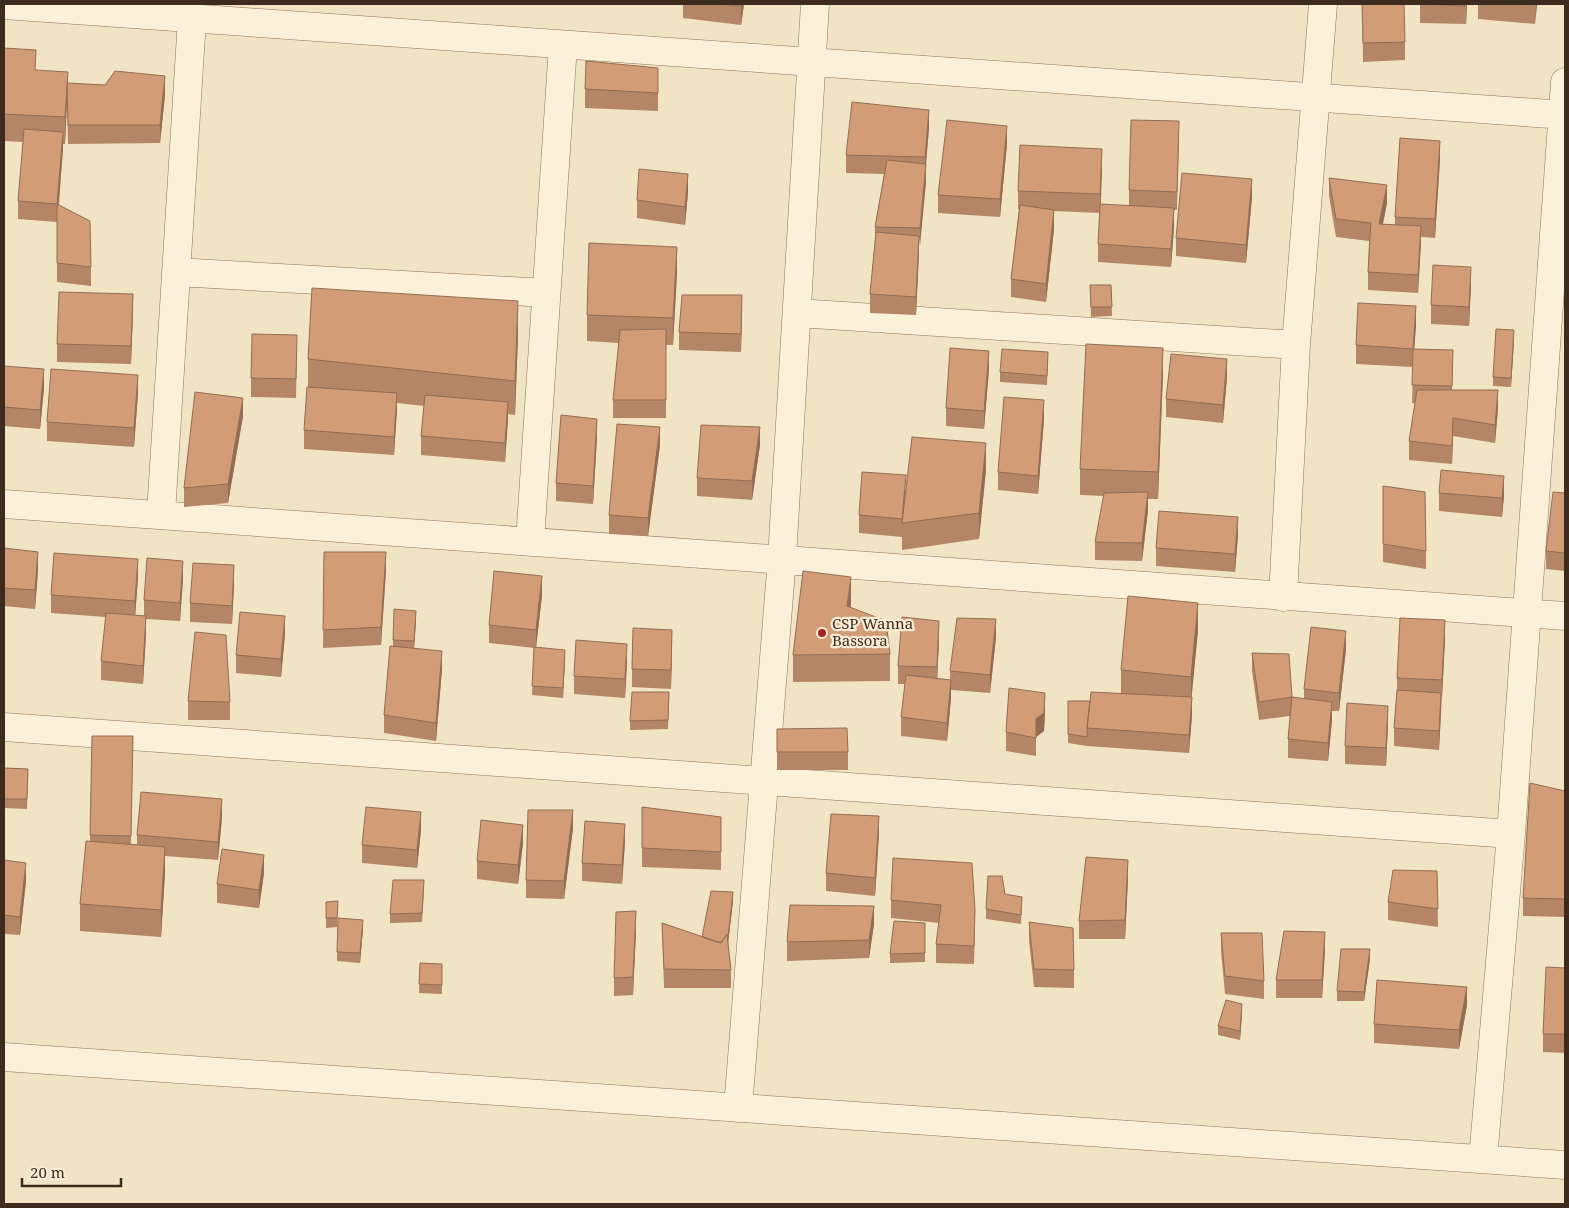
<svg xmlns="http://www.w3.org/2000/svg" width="1569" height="1208" font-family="'Noto Serif',serif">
<rect width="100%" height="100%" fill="#f1e4c4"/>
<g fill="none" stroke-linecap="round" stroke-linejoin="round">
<!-- minor casing -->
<g stroke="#8e7459" stroke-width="29">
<path id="minor" d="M4,5l1561,110
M176,272l370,21
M797,313l499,32
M4,504l1561,112
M161,514l31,-495
M530,541l33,-496
M1283,597l13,-252 27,-341
M4,727l1507,107
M4,1057l1561,108
M738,1108l44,-550 33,-554
M1483,1159l28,-325 54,-752"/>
</g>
<!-- minor -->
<use href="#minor" stroke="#fbf0d8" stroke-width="28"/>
</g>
<!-- wall -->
<path fill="#b58666" d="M683,4h61l-3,21 -58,-7z
M1362,4l43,38v18l-42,2z
M1420,4h47l-1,20 -46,-1z
M1478,4h59l-2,20 -57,-5z
M4,48l32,22 32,13 97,12 -5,48 -92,1 -1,-43 -2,43h-2l-4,61 32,62v19l-34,-4v-60l-39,-3v-18l5,-59 -19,-1z
M658,68v43l-73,-3v-19z
M929,128l-3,36v18l-7,64 -3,69 -46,-2v-19l5,-54v-13l9,-53 -38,-1v-18z
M1179,140l-2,70h-3v17l-3,40 -73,-5v-18l2,-31 -46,-2v18l-8,73 -35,-5v-18l8,-70h-1v-18l84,-24 -1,37 28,2v-16z
M1007,144l-7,73 -62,-4v-18z
M1440,159l-5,79 -14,-1 -3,56 -50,-3v-18l1,-31 -33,-4 -7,-41v-18l58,25 -4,21 12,1v-8z
M688,192l-3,33 -48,-7v-18z
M1252,197l-6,66 -70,-7v-18z
M677,273l-4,72h-7v73h-53v-18l6,-57 -32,-2v-26z
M1090,285h21l1,31 -21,1z
M1471,285l-2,41 -38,-2v-19z
M133,312l-2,52 -74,-2v-18z
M742,313l-1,39 -62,-2v-18z
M1416,325l-2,24 39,19 -1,22 46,18 -3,35 -42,-7 -1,28 -43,-4v-19l6,-38h-3l1,-36 -57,-3v-19z
M518,335l-3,80 -7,-1 -3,48 -84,-7v-19l3,-30 -27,-3 -3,52 -90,-6v-19l4,-43v-28z
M1514,340l-3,47 -18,-1v-9z
M297,353l-1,45 -45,-1v-19z
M1048,361l-1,24 -47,-3v-10z
M4,366l40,22 -4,41 -36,-3z
M989,369l-5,60 -38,-3v-18z
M1163,374l-5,125h-10v11l-6,51 -47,-1v-18l9,-46 -24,-1v-26z
M1227,377l-4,46 -57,-6v-18z
M138,393l-4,54 -87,-6v-19z
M243,416l-15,87 -44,4v-19z
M1044,419l-6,75 -40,-4v-18z
M597,437l-4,67 -37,-3v-18z
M660,445l-12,91 -39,-2v-19z
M760,445l-8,55 -55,-4v-18z
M986,470l-7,69 -77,11v-13l-43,-4v-18l47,-25z
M1383,486l43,65v18l-43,-7z
M1439,493l65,2 -2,22 -63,-6z
M1565,493v78l-19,-2v-18z
M1238,535l-3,37 -79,-6v-18z
M4,548l34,22 -3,39 -31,-3z
M324,552l62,18 -5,75 -58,3z
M138,577l-3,38 9,1v-16l39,-21 -3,42 -34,-2v15l-3,50 -42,-4v-19l5,-44 -55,-4v-18z
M234,584l-2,40 -42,-2v-19z
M542,595l-6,52 29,12 -2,39 -31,-3 2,-47 -45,-5v-18z
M851,604l-1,3 40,47v27l-97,1v-27z
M416,620l-2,28 28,21 -6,72 -52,-8v-18l9,-68v-7z
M1198,630l-7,67 1,18 -3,38 -102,-7 -19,-3v-42h22l31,-8v-23z
M285,634l-4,43 -45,-4v-18z
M996,637l-6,56 -39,-3v8l-4,43 -46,-5v-19l4,-33h-7v-18l41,-27 -2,40 13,1v-9z
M1445,639l-6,111 -45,-4v-18l3,-38v-12z
M672,648l-1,41 -39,-2v-18z
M1346,649l-7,62h-7v9l-4,41 -40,-3v-19l2,-23 -31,4 -7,-49v-18l40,44 12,2v-10z
M627,662l-2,36 -51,-4v-18z
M188,701l42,1v18h-42z
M669,702l-1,27 -38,1v-9z
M1045,712l-1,19 -8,6v19l-30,-5v-19z
M1388,724l-2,42 -41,-2v-18z
M777,729l71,23v18h-71z
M92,736h41l-2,108 6,1v-10l85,-18 -4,43 -53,-4v17l-4,64 -81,-6v-27l10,-63z
M4,768l24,1 -1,40 -23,-1z
M1565,791v126l-42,-1v-18z
M642,807l79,10v53l-79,-3z
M573,828l-9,71 -38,-1v-18z
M421,830l-4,38 -55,-5v-18z
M879,834l-4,62 -49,-5v-18z
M625,842l-3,42 -40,-3v-18z
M523,843l-5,41 -41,-5v-18z
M4,860l22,21 -6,54 -16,-1z
M972,863l3,65 -1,36 -38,-1v-19l3,-21 -48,-5v-18z
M1437,871l1,56 -50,-7v-18z
M264,873l-5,35 -42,-5v-19z
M1128,879l-3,60h-46v-18z
M424,890l-2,32 -32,1v-9z
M1005,894l17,12 -1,18 -35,-5v-10z
M338,901l-1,26 -11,1v-26z
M733,901l-5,42 3,27v18h-67l-2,-65 40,14z
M1029,922l45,48v18l-40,-1 -5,-46z
M925,923v39l-35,1v-9z
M874,924l-5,34 -82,3v-19z
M363,929l-3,34 -23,-2v-9z
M636,930l-3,65 -19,1v-18z
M1221,933l43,48v18l-39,-5 -4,-43z
M1325,950l-3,48h-46v-18z
M1370,959l-6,42h-27v-10z
M420,963l22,1v30l-23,-1z
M1565,968v85l-22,-1v-18z
M1467,1005l-8,44 -85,-6v-19z
M1242,1014l-2,26 -22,-5v-9z"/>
<!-- shaded-wall -->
<path fill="#936d53" d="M742,4h2l-3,21v-19z
M1466,4h1l-1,20z
M1536,4h1l-2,20z
M68,72l-1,29 -2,43v-27z
M165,76v19l-5,48v-18z
M929,110v18l-4,47v-18z
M1007,126v18l-7,73v-18z
M63,132v18l-6,72v-18z
M1440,141v18l-5,79v-19z
M1102,149v18l-2,46v-19z
M926,164v18l-6,64v-18z
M688,174v18l-3,33v-18z
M1252,179v18l-6,66v-18z
M1387,185v18l-8,39v-18z
M1174,208v19l-3,40v-18z
M1054,210v19l-8,73v-18z
M1421,226v18l-3,49v-18z
M919,236v18l-3,61v-18z
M677,247v26l-4,72v-27z
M1471,267v18l-2,41v-19z
M133,294v18l-2,52v-18z
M742,295v18l-1,39v-18z
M518,301v34l-3,80v-34z
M1416,306v19l-3,42v-18z
M1514,330v10l-3,47v-9z
M1163,348v26l-5,125v-27z
M989,351v18l-5,60v-18z
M1227,359v18l-4,46v-18z
M44,369v19l-4,41v-19z
M138,375v18l-4,54v-19z
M1498,390v18l-3,35v-18z
M397,393v18l-3,44v-18z
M243,398v18l-15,87v-19z
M1044,400v19l-6,75v-18z
M508,402v19l-3,41v-19z
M1453,418v18l-1,28v-18z
M597,419v18l-4,67v-18z
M660,427v18l-12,91v-18z
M760,427v18l-8,55v-19z
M986,443v27l-7,69v-26z
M1504,476v19l-2,22v-19z
M1148,492v18l-6,51v-18z
M1238,517v18l-3,37v-18z
M38,552v18l-3,39v-19z
M386,552v18l-5,75v-18z
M138,559v18l-3,42v-18z
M183,561v18l-3,42v-18z
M234,565v19l-2,40v-18z
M542,576v19l-6,53v-18z
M851,577v27l-4,28v-26z
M1198,603v27l-7,74v-27z
M416,611v9l-2,30v-9z
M146,616v18l-3,50v-18z
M285,616v18l-4,43v-18z
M996,619v18l-6,56v-18z
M1445,620v19l-3,60v-19z
M939,621v18l-2,46v-18z
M672,630v18l-1,41v-19z
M1346,631v18l-7,62v-18z
M627,644v18l-2,36v-19z
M565,650v9l-2,39v-10z
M442,651v18l-6,72v-18z
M951,680v18l-4,43v-18z
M1045,693v19l-1,19 -8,6v-18z
M1441,693v18l-2,39v-19z
M1192,697v18l-3,38v-18z
M1332,702v18l-4,41v-18z
M1388,706v18l-2,42v-18z
M222,799v18l-4,43v-18z
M573,810v18l-9,71v-18z
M421,812v18l-4,38v-18z
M879,816v18l-4,62v-18z
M625,824v18l-3,42v-19z
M523,825v18l-5,41v-19z
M165,847v26l-4,64v-27z
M264,855v18l-5,35v-18z
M1128,860v19l-3,60v-19z
M26,863v18l-6,54v-18z
M733,892v9l-6,51v-9z
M874,906v18l-5,34v-18z
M636,911v19l-3,65v-18z
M363,920v9l-3,34v-10z
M1325,932v18l-3,48v-18z
M1370,949v10l-6,42v-9z
M1467,987v18l-8,44v-19z
M1242,1004v10l-2,26v-9z"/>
<!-- building -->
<path fill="#d29c77" stroke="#936d53" d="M716,4h26l-1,2z
M1362,4h42l1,38 -42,1z
M1420,4h46v2z
M1516,4h20l-1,1z
M4,48l32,2 -1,20 33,2 -3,45 -61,-3z
M586,61l72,7v25l-73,-4z
M115,71l50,5 -5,49h-92l-1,-42 38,2z
M852,102l77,8 -4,47 -79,-2z
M947,120l60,6 -7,73 -62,-4z
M1131,120l48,1 -2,71 -48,-2z
M24,129l39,3 -6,72 -39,-3z
M1400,138l40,3 -5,78 -40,-2z
M1020,145l82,4 -2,45 -82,-3z
M887,160l39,4 -6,64 -45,-1z
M639,169l49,5 -3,33 -48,-7z
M1182,173l70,6 -6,66 -70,-7z
M1329,178l58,7 -8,39 42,2 -3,49 -50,-3 3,-49 -35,-4z
M57,204l33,17 1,46 -34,-4z
M1100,204l74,4 -3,41 -73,-5z
M1020,205l34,5 -8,74 -35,-5z
M876,232l43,4 -3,61 -46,-3z
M589,243l88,4 -4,71 -86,-3z
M1433,265l38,2 -2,40 -38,-2z
M1090,285h21l1,22h-21z
M312,288l206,13 -3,80 -207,-22z
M59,292l74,2 -2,52 -74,-2z
M682,295h60l-1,39 -62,-2z
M1358,303l58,3 -3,43 -57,-4z
M666,329v71h-53l7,-70z
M1496,329l18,1 -3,48 -18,-1z
M252,334l45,1 -1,44 -45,-1z
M1086,344l77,4 -5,124 -78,-3z
M950,348l39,3 -5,60 -38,-3z
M1002,349l46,3 -1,24 -47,-4z
M1413,349l40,1 -1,36 -40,-1z
M1171,354l56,5 -4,46 -57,-6z
M4,366l40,3 -4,41 -36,-3z
M51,369l87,6 -4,53 -87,-6z
M307,387l90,6 -3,44 -90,-7z
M1417,390h81l-3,35 -42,-7 -1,28 -43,-5z
M195,392l48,6 -15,86 -44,4z
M425,395l83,7 -3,41 -84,-7z
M1004,397l40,3 -6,76 -40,-4z
M561,415l36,4 -4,67 -37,-3z
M617,424l43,3 -12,91 -39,-3z
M701,425l59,2 -8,54 -55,-3z
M912,437l74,6 -7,70 -77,10z
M1441,470l63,6 -2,22 -63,-5z
M862,472l44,3 -4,44 -43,-4z
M1383,486l42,6 1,59 -43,-7z
M1148,492l-6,51 -47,-1 9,-49z
M1553,492l12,1v60l-19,-2z
M1159,511l79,6 -3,37 -79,-6z
M4,548l34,4 -3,38 -31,-2z
M324,552h62l-5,75 -58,3z
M54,553l84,6 -3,42 -84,-6z
M147,558l36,3 -3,42 -36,-3z
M193,563l41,2 -2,41 -42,-3z
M494,571l48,5 -6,54 -47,-5z
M803,571l48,6 -4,29 39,15 4,33 -97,1z
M1128,596l70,7 -7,74 -70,-7z
M394,609l22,2 -2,30 -21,-1z
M240,612l45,4 -4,43 -45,-4z
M106,613l40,3 -3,50 -42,-5z
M902,617l37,4 -2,46 -39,-1z
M957,618l39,1 -6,56 -40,-4z
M1400,618l45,2 -3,60 -45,-2z
M1311,627l35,4 -7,62 -35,-4z
M633,628l39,2 -1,40 -39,-1z
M195,632l31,3 4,67 -42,-1z
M576,640l51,4 -2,35 -51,-3z
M390,646l52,5 -6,72 -52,-8z
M534,647l31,3 -2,38 -31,-2z
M1252,653l37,1 3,43 40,5 -4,41 -40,-4 4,-42 -33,5z
M906,675l45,5 -4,43 -46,-6z
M1009,688l36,5 -1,20 -8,6v19l-30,-6z
M1397,690l44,3 -2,38 -45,-3z
M632,692h37l-1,28 -38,1z
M1091,692l101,5 -3,38 -102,-7z
M1068,701h22l-3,27v9l-19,-3z
M1347,703l41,3 -2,42 -41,-2z
M847,728l1,24h-71v-23z
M92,736h41l-2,100 -41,-1z
M4,768l24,1 -1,30h-23z
M1530,783l35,8v108l-42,-1z
M141,792l81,7 -4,43 -81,-7z
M366,807l55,5 -4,38 -55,-5z
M642,807l79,10v35l-79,-4z
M528,810h45l-9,71 -38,-1z
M831,814l48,2 -4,62 -49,-5z
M481,820l42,5 -5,40 -41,-4z
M585,821l40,3 -3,41 -40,-2z
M86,841l79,6 -4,63 -81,-6z
M222,849l42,6 -5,35 -42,-6z
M1086,857l42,3 -3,60 -46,1z
M893,858l79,5 3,46 -1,37 -38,-2 5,-39 -50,-5z
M4,860l22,3 -6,54 -16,-2z
M1393,870l44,1 1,38 -50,-7z
M988,876h14l3,18 17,3 -1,18 -35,-6z
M393,880h31l-2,33 -32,1z
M711,891l22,1 -5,46 -1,-4 -5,8h-5l-15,-5z
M338,901l-1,17h-11v-16z
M790,905l84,1 -5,34 -82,2z
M636,911l-3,66 -19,1 2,-66z
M338,918l25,2 -3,33 -23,-1z
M894,921l31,2v30l-35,1z
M1029,922l44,6 1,42 -40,-1z
M662,923l59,20 6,-9 4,36 -67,-1z
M1284,931l41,1 -3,48h-46z
M1221,933h41l2,48 -39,-5z
M1341,949h29l-6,43 -27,-1z
M420,963l22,1v21l-23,-1z
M1546,967l19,1v66h-22z
M1377,980l90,7 -8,43 -85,-6z
M1226,1000l16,4 -2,27 -22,-5z"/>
<!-- markers -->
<circle fill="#a12426" stroke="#f8edd4" stroke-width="2" cx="822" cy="633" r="5"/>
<g text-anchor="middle" stroke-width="4.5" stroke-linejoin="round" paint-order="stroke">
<!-- poi labels -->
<g font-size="15" fill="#3d2c1e" stroke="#f8edd4" text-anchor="start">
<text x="832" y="629">CSP Wanna<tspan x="832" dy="17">Bassora</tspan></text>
</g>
</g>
<!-- border -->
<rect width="1569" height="1208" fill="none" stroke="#3d2c1e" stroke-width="10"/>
<!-- scale -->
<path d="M22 1178v8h99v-8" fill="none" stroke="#3d2c1e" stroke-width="2.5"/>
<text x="30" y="1178" font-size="15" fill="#3d2c1e" stroke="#f8edd4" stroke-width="4" paint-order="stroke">20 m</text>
</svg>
